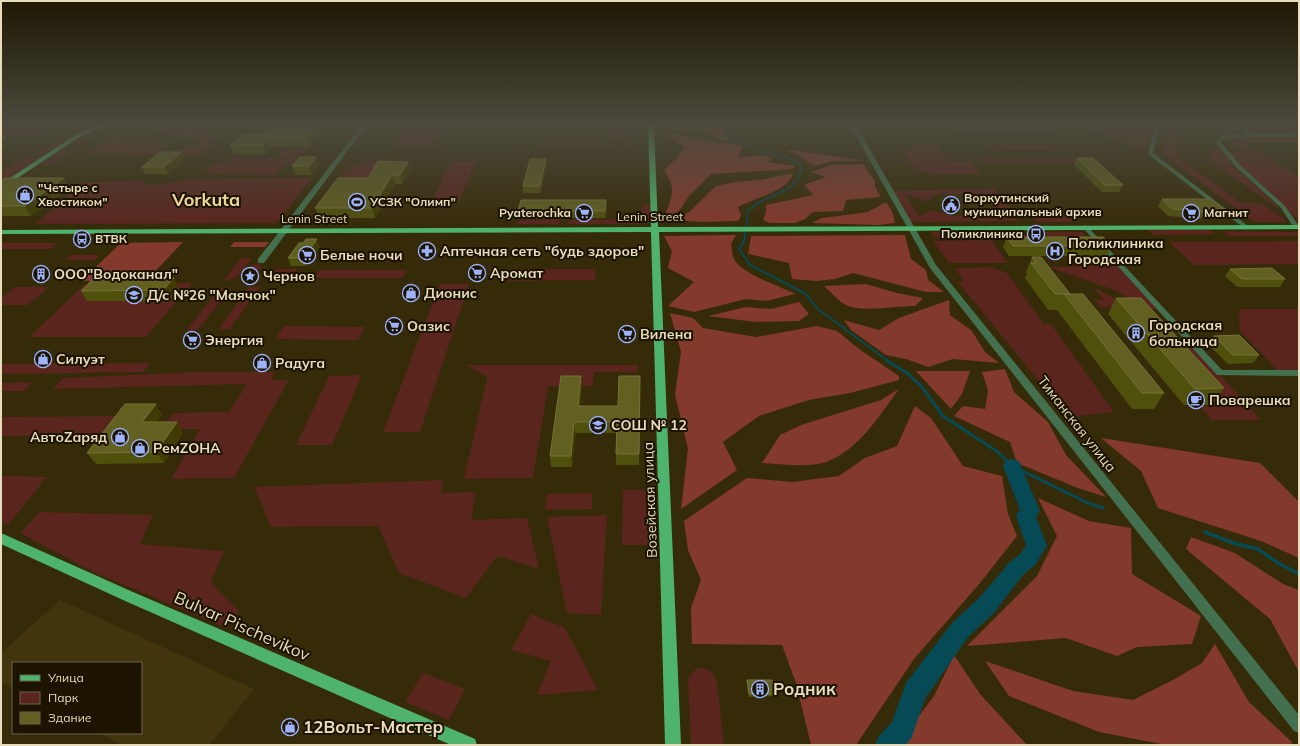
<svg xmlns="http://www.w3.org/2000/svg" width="1300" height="746" font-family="Mulish,sans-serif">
<rect width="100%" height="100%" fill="#362b08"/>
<!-- built -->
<path fill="#42350e" d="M60,600l194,89 -45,56h-86l-23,-12h41v-70h-128v25l-12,-6v-29z"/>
<!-- green -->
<path fill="#59251d" d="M1,125h12l-3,2 21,3 15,-5 -9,11h-36z
M147,125h24l48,11 -20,19h-31l31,-14 -57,-14z
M614,125h12l1,2v19l-22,-11 -1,-6z
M952,125h97l6,6 -98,1z
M1081,125h70l4,3 -12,23z
M1162,125h7l11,9 -4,22 65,47h20l27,19h-34l-92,-69 5,-24z
M1241,125h45l13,9 -50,-3z
M105,126h3l-26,18h-10z
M406,127h38l-12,21h-39z
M116,134l52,11 -12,9 -71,-1z
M595,137l19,11h-77l1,-6h57z
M1233,137h66v5l-55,1 55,34v45c-21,-25 -49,-44 -70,-70l17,-1 -22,-12z
M60,138h11l-24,16h-13z
M912,144h24l12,17h22l10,13h-49l-18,-7 -12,-19h12z
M987,145h65l5,5 -66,-1z
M284,149h25c-9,6 -20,11 -30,5z
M1211,149h10l13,19 41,35 6,8 -71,-51z
M61,151h10l-20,14h-10z
M22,158h18l-39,26v-12z
M234,158h66l-7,7h-8l-10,10 -64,-1 -6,-4 8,-7 16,-1z
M981,158h95l4,4h-96z
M451,161h25l-17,40h-27z
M365,162h40l4,2 2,4h-33l-8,13h-34c9,-11 15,-17 29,-19z
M312,178l-36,45 -241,1 49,-42 59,-1 1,4 20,-1 27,-5z
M995,189l21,26 -18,-6 -5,-7 -21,-8h-35l-10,7 -23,-7 15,22 13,-6 21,6 47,-2 20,7 -109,1 -17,-31z
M642,205h8l-1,14 -10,5h-71l1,-4 72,-1z
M1067,214l7,8h-37l-7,-7z
M560,219l-1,5h-42l1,-4z
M1148,230h62l6,4 -63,1z
M1222,231l77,1v4h-71z
M931,232h92l4,5h-93z
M1044,232h38l4,4h-38z
M991,240l17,23h-59l-16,-22z
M1299,241v23l-105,1 -25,-23z
M1,243h56l-7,6h-49z
M71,255h29l-6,5h-29z
M241,258h11l-16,20 -13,3z
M258,263l3,3 -7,11 -8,3 -3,-3 7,-10z
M1119,265l40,44h-11l-34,-19 -66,-23z
M991,267l16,6 37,51h7l63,88 -46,5 -110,-135 6,-1 -9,-13z
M276,269h21l-7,11h-10l-7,-7z
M511,269h85l-1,11 -87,1z
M319,270h88l-5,8h-88z
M192,283l-46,54h-117l55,-52z
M440,284h29l-49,148h-37z
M15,287h34l-21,18h-27v-6z
M231,287l-33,43 -12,1 34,-43z
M249,287h11l-30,42 -12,1z
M1093,287l36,19 -29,1 -5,-7h9z
M1239,309h60v64h-19l-40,-42z
M284,326l81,1 -7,13 -83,-1z
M1161,341h28l72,79h-50l-11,-14h16z
M151,363l-8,9 -142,2v-10z
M466,365h172l-1,7h-43l-1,14h-45l-15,92 -69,1 23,-102z
M198,372h77l-4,8h18l-55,98 -63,1 29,-50h-38l11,-16 56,-1 18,-28 -194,5 10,-11z
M362,375l-30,70h-36l33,-69z
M32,382l-8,9h-23v-8z
M116,416l-16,19 -99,1v-19z
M1,476l46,1 -39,48 -7,-3z
M443,480l-2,13 35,-1 -5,28 56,-2 12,51 -42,-13 -31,42 -67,-25 -21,-47 -107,1 -17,-40z
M623,490h26l1,55h-28z
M592,493v16l-47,1 2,-16z
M40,512l113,3 -13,29 84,7 -13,31 28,30 -15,15 -131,-55 -73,-39z
M607,515l-6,100 -34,-2 -20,-96z
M531,614l34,14 33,62 -61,5 14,-34 -40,-11z
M703,668c8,2 11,6 14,14l7,63h-33l-3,-67 8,-9z
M423,673l42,16 -16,31 -44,-18z"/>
<!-- forest -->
<path fill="#84392d" d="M682,125h46l-3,2 -3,6 7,7h-8l-22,-11 -35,1z
M661,132l82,14 -5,12 22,-3 12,3 -5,4 28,4 -2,3 -82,5 -22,22 -10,15 -15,8c7,-22 14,-29 0,-49l13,-12 8,-11z
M793,150l72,11h-32l-19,5 -18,-12 -10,-2z
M863,164l12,17v6l6,10 -35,3 -3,11 -30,1 -8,7 -10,4h-26l-6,-3 3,-8v-7l47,-10 -9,-10 22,-8 -15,-5 21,-7z
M793,173c-2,17 -41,26 -55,34l3,9 -3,5 -36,1 -28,-2 15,-8 27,-26 19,-4 24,-2z
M886,202l7,11 2,10 -16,2 -67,-2 10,-5 46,-6z
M736,235l-5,9c1,5 1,11 3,15 6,14 47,28 61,35l-29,7 -20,-2 -52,13 -26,-6 26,-24 -26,-14 4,-17 -8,-15z
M905,235l6,24 15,11 2,10 16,12h-18l-73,-19 -18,6 -19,2 -24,-2 -3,-16 -41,-9 3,-18z
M183,242l-36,38 -66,1 40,-38z
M234,242h35l-4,5h-35z
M866,284l31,9 26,5 -8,8c-17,0 -52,6 -67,0 -8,-3 -17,-14 -24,-20z
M949,300l1,15 22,16 13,21 14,11 -46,-4 -25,8 -22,-8 -20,-4 -35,-25 -7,-10 35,10 20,-12z
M799,302l10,12 -10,7 -43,1 -48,-6 38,-9 25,2z
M670,313l23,5 10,10 53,9 61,-11 20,5 22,18 40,27v4l-49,13 -41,7 -50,16 -36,26 14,28 -56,39 7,-61 -13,-53 6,-43z
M1005,369l9,23 34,30 18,33 40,42 -28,-9 -61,-25 -7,-21 -56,-26 9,-10 22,3 3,-18 -6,-19z
M916,371h54l-8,23 -11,15z
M899,389c-20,27 -40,61 -73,73 -17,6 -45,2 -64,1l18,-28 21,-10 80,-25z
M915,406l16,12 32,48 39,10 6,38 9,22 -37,47 -66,76 -58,86h-45l-15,-62 -14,-38 -90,-1 -1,-36 10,-28 -13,-30 -4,-29 63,-43 45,4 47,-6 26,-18 32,-12z
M1101,438l159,25 39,39v56l-38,-17 -103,-33 -17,-37z
M1038,498l51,23 42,7 1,46 69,42 -9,28 -55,3 -20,9 -51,-18 -99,8 70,-70 20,-40z
M1191,537l44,16 48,31 16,6v82l-29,-53 -84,-70z
M1215,644l34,58 44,41 -6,2h-121l-67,-13 -90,-36 -24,-35 88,30 60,9 40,-20 29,-17z
M954,655l26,39 47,51h-130l37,-49z"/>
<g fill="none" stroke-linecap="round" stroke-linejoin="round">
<!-- stream-far3 -->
<path stroke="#054a55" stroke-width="1.5" d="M736,125l-10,7 9,8 17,6 6,6 27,5 16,9c0,25 -25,26 -43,37 -4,2 -8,7 -12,10l2,4 -2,12"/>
<!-- stream-far2 -->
<path stroke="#054a55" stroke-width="2" d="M746,228l-2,13 -5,8 11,16 56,29 12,15 70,52"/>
<!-- stream-far1 -->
<path stroke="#054a55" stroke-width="3" d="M886,360l21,13 15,14 21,29 55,36 14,14 76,37 15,5"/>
<!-- stream -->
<path stroke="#054a55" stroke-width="3.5" d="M1205,532l28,11 25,6 20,14 21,11"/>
<!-- river -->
<path fill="#054a55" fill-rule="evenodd" d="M1012,459l7,2 2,5 19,45 -4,6 11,29 -12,19 -12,10 -29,38 -26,24 -43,62 -14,40 -6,6h-30l4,-9 13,-14 14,-39 46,-60 26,-24 31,-36 12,-10 5,-8 -10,-29 4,-6 -17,-44 2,-5z"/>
<!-- minor -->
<path fill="#43704e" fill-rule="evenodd" d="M362,125h5l-103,138h-6v-4z
M850,125h6l80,140 363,450v18l-5,-2 -364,-463z
M1151,125h6l3,3 -7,25 95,73v2h-4l-96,-74 6,-26z
M1236,125h6l12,9 45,-1v4l-73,1 -5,4 19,23 45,41 14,20 -1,2h-4l-13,-20 -45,-41 -21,-25 8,-7 24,-1z
M1085,225l2,1 135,144h77v6l-82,-1 -134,-147v-2z"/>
<!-- major -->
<path fill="#4eb36c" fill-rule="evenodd" d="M96,125h9l-27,13 -77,51v-5l73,-48z
M648,125h6l4,102 641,-2v4l-640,3 22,513h-16l-14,-513 -650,2v-4l650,-3z
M1,533l132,59 342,147 2,6h-26l-328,-145 -122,-56z"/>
</g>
<!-- wall -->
<path fill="#50500d" d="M321,133l-11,14h-38l-6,7h-32l-4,-8 11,-11z
M182,152l3,7 -17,15h-23l-3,-7z
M1077,158l46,27 -4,7h-17l-28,-27z
M546,159v6l-5,28h-18v-7z
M292,166h27l-7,9h-16z
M410,171l-8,13h-7l-20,34h-56l-4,-10 53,-30z
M1,181l68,7 -38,28h-30z
M1162,199l62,10 -4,7h-17l-2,3 -33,-3 -10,-10z
M606,200l1,7 -1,11h-87l-1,-7z
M1007,237l104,9 -4,10h-98l-6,-9z
M320,247l-14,19h-15l-3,-8z
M1032,257l38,37 94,99 -10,16h-22l-75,-99h-9l-23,-32 2,-4 -1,-2z
M1230,269l55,10 -5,8h-43l-12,-11z
M179,289l-10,12h-82l-6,-10z
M1116,298l108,90 -12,17h-28l-76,-91z
M1214,336l45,19 -6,8 -25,1 -20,-20z
M640,376l-1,89h-23v-11l1,-21h-42l-3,34h-21l-1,-11 32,-69 -2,19h38z
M162,415l-5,7h20l6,11 -19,30 -68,1 -9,-11z
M747,680l27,14v2l-25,1 -2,-14z"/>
<!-- shaded-wall -->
<path fill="#3f3b03" d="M318,125l3,8 -11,14 -3,-9z
M5,138l4,7 -8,4v-9z
M269,139l3,8 -6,7 -3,-9z
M182,152l3,7 -17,15 -4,-7z
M316,157l3,9 -7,9 -3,-9z
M546,159v6l-5,28 -1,-7z
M408,162l2,9 -8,13 -2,-9z
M392,175l3,9 -20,34 -3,-10z
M64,178l5,10 -38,28 -6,-10z
M606,200l1,7 -1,11 -1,-7z
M317,239l3,8 -14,19 -2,-8z
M174,278l5,11 -10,12 -6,-11z
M581,376l1,11 -3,30 -1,-11z
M156,404l6,11 -13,18 -7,-11z
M177,422l6,11 -19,30 -8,-11z
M574,422l1,11 -3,34 -1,-11z"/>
<!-- building -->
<path fill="#616020" stroke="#767338" d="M272,125h46l-11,13 -38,1 -6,6 -33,1 11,-11h22z
M1,133h1l3,5 -4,2z
M160,152h22l-18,15h-22z
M300,157h16l-7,9h-17z
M1077,158h16l30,27h-18z
M530,159h16l-6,27h-17z
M378,161l30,1 -8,13h-8l-20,33h-57l23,-30h30z
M5,178h59l-39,28h-24v-25z
M1162,199h49l13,10h-19v3l-33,-3z
M521,200h85l-1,11h-87z
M1007,237h96l8,9h-98z
M306,239h11l-13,19h-16l11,-15h4z
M1032,257h9l29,37h-15l-24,-31h5z
M1272,268l13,11h-43l-12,-10z
M174,278l-11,12 -82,1 12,-12z
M1064,294h19l81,99h-22z
M1116,298h25l83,90 -29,1z
M1239,335l20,20h-26l-19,-19z
M561,376h20l-3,30h40l1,-30h21l-1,78h-23l1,-32h-43l-3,34h-21z
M125,404h31l-14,18h35l-21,30 -69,1z
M747,680h25l2,14h-25z"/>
<!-- sky -->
<linearGradient id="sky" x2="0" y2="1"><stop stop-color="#1e1804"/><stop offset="0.54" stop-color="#4c4a3d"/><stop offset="1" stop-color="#4c4a3d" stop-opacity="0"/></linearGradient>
<rect width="1300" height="230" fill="url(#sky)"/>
<!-- icons -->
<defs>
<g id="shop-ring" transform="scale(0.9)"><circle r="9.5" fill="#1c1300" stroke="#9db4fd" stroke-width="1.5"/><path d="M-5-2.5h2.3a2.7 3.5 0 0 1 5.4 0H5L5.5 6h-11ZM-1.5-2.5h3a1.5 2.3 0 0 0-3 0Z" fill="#9db4fd"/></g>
<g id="stadium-ring" transform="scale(0.9)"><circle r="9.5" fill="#1c1300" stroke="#9db4fd" stroke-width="1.5"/><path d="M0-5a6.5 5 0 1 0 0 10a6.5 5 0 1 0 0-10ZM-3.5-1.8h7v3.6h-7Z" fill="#9db4fd"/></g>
<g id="civic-ring" transform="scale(0.9)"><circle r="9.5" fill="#1c1300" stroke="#9db4fd" stroke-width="1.5"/><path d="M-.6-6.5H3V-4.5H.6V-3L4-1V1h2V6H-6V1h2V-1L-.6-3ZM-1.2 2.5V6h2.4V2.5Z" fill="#9db4fd"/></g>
<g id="supermarket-ring" transform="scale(0.9)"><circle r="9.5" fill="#1c1300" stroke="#9db4fd" stroke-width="1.5"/><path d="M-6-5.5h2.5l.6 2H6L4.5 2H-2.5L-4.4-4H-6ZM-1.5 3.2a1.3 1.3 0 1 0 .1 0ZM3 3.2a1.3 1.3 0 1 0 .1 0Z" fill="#9db4fd"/></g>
<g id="bus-ring" transform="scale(0.9)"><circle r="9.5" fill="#1c1300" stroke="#9db4fd" stroke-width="1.5"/><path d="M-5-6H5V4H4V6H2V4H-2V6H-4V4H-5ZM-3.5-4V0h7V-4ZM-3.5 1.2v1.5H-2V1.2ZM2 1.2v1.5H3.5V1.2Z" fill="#9db4fd"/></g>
<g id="pharmacy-ring" transform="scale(0.9)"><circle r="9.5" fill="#1c1300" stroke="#9db4fd" stroke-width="1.5"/><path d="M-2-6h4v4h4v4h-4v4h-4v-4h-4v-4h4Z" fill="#9db4fd"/></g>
<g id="hospital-ring" transform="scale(0.9)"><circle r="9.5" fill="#1c1300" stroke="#9db4fd" stroke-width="1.5"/><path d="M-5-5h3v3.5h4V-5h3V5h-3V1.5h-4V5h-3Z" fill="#9db4fd"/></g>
<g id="building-ring" transform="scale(0.9)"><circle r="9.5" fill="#1c1300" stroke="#9db4fd" stroke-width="1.5"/><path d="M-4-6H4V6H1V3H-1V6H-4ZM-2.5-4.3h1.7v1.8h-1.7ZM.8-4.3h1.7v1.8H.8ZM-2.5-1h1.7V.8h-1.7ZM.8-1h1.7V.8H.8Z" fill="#9db4fd"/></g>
<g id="sight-ring" transform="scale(0.9)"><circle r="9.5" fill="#1c1300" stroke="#9db4fd" stroke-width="1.5"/><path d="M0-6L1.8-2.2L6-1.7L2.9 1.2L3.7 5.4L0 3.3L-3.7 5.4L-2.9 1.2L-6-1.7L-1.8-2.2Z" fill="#9db4fd"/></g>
<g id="school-ring" transform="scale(0.9)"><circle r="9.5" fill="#1c1300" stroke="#9db4fd" stroke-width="1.5"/><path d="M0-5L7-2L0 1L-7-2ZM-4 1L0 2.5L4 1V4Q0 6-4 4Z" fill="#9db4fd"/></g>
<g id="cafe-ring" transform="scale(0.9)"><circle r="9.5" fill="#1c1300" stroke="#9db4fd" stroke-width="1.5"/><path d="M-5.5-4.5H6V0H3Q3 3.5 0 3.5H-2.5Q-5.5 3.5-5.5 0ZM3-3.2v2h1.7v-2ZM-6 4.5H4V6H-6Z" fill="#9db4fd"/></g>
</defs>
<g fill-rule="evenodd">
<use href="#shop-ring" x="25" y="195"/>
<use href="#stadium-ring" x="357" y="202"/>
<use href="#civic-ring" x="951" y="205"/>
<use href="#supermarket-ring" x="584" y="213"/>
<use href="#supermarket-ring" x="1191" y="213"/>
<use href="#bus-ring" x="1036" y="234"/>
<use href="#bus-ring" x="82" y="239"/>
<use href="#pharmacy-ring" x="427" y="251"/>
<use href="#hospital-ring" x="1055" y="251"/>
<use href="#supermarket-ring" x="307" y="255"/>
<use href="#supermarket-ring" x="477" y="273"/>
<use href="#building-ring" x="41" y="274"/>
<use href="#sight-ring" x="250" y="276"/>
<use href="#shop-ring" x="411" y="293"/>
<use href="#school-ring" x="134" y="295"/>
<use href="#supermarket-ring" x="394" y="326"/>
<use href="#building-ring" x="1136" y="333"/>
<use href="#supermarket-ring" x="627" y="334"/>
<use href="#supermarket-ring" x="192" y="340"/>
<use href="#shop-ring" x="43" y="359"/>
<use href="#shop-ring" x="262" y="363"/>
<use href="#cafe-ring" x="1196" y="400"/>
<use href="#school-ring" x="598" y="425"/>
<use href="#shop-ring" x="120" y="437"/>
<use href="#shop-ring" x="140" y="448"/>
<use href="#building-ring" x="760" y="689"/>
<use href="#shop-ring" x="290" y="727"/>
</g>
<g text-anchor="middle" stroke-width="4" stroke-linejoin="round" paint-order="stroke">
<!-- far-poi labels -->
<g font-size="12" font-weight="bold" fill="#e7dcbc" stroke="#1c1300" text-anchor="start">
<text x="38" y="192">"Четыре с<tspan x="38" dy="14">Хвостиком"</tspan></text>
<text x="964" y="202">Воркутинский<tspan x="964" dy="14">муниципальный архив</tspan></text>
<text x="370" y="206">УСЗК "Олимп"</text>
<text x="571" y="217" text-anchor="end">Pyaterochka</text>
<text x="1204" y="217">Магнит</text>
<text x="1023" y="238" text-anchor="end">Поликлиника</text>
<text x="95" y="243">ВТВК</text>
</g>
<!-- far-street labels -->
<g font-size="12" fill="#e7dcbc" stroke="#1c1300">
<text x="650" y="221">Lenin Street</text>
<text x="314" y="223">Lenin Street</text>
</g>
<!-- poi labels -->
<g font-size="14" font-weight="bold" fill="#e7dcbc" stroke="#1c1300" text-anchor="start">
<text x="1068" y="248">Поликлиника<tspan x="1068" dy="16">Городская</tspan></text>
<text x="440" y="256">Аптечная сеть "будь здоров"</text>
<text x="320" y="260">Белые ночи</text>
<text x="490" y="278">Аромат</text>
<text x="54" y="279">ООО"Водоканал"</text>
<text x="263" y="281">Чернов</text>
<text x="424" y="298">Дионис</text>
<text x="147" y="300">Д/с №26 "Маячок"</text>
<text x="1149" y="330">Городская<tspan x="1149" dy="16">больница</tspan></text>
<text x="407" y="331">Оазис</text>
<text x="640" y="339">Вилена</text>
<text x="205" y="345">Энергия</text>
<text x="56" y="364">Силуэт</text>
<text x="275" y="368">Радуга</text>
<text x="1209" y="405">Поварешка</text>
<text x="611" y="430">СОШ № 12</text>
<text x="107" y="442" text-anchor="end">АвтоZаряд</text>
<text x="153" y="453">РемZОНА</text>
</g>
<!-- street labels -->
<g font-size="14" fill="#e7dcbc" stroke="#1c1300">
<text transform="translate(1077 424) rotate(52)" y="5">Тиманская улица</text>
<text transform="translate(650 500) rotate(-92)" y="5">Возейская улица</text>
</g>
<!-- near-street labels -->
<g font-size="17" fill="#e7dcbc" stroke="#1c1300">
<text transform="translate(242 626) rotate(24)" y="6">Bulvar Pischevikov</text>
</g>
<!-- near-poi labels -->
<g font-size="17" font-weight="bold" fill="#e7dcbc" stroke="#1c1300" text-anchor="start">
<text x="773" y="695">Родник</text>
<text x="303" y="733">12Вольт-Мастер</text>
</g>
<!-- far-town labels -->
<g font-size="18" font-weight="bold" fill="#edd694" stroke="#1c1300">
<text x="206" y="206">Vorkuta</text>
</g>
</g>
<!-- border -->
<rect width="1300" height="746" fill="none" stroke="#e7dcbc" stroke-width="4"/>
<!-- legend -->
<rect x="12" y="662" width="130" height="72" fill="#1c1300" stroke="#6d634b"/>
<rect x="20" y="675" width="20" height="6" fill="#4eb36c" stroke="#6d634b"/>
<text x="48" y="682" font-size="12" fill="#e7dcbc">Улица</text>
<rect x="20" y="692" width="20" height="12" fill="#59251d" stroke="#6d634b"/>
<text x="48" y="702" font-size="12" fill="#e7dcbc">Парк</text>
<rect x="20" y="712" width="20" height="12" fill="#616020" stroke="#6d634b"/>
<text x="48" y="722" font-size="12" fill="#e7dcbc">Здание</text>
</svg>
